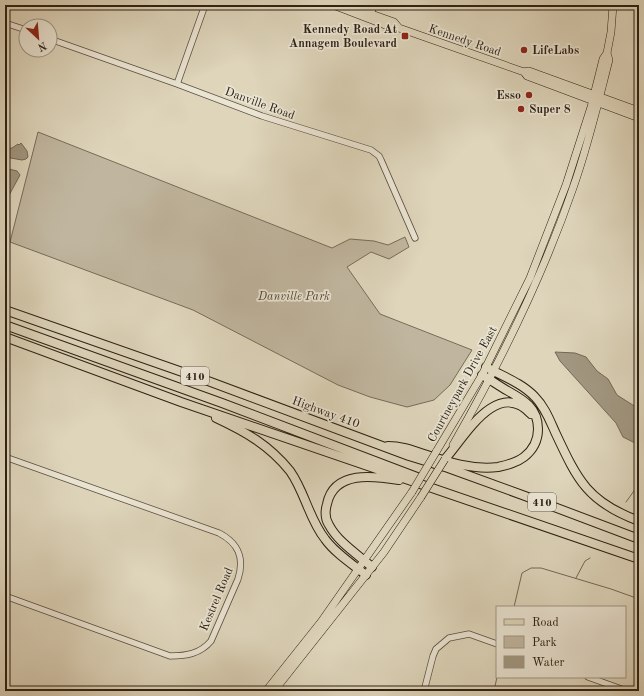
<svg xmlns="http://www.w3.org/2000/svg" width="644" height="696" font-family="'Old Standard TT',serif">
<rect width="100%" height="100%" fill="#ded5bb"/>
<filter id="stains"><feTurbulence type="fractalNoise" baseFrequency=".005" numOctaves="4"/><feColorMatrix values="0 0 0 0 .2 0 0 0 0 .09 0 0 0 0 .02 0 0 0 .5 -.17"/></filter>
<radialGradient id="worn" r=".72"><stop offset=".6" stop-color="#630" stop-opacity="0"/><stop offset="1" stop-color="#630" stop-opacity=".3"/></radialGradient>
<!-- green -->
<path fill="#c0b69f" stroke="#766c5a" d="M38,132l294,116 18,-9 24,2 14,4 17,-8 4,10 -20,12 -18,-7 -24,15 33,47 92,36 -22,35 -16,15 -27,7 -37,-10 -32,-12 -145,-75 -183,-68z"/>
<!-- water -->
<path fill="#a29882" stroke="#736856" d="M21,143l6,8 1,6 -2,2 -4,1 -17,-3v-8l7,-1 6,-4 1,1z
M5,168l12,3 3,4 -13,24h-2z
M555,352l20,1 11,4 11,14 11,8 9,16 22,14v36l-16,-8 -7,-14 -56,-62z"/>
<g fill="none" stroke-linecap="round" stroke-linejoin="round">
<!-- stream -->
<path stroke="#736856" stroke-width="1" d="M626,502l13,-18
M576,578l9,-17 5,-3
M514,607l8,-34 9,-5h10l70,21 28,10
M494,691l3,-14"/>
<!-- minor casing -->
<g stroke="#594e3e" stroke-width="7">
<path id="minor" d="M370,17l4,-12
M5,23l21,7
M50,39l127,45 85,32 109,34 8,6 2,4 34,78
M177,84l28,-79
M5,457l214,76c19,10 26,24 19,46l-27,62c-11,13 -25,15 -41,15l-165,-60
M588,677l39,14
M424,691l9,-35 3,-7 13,-11 20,-4 28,10"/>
</g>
<!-- major casing -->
<g stroke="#2d2114" stroke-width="8">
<path id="major" d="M333,5l60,23h6l125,44 5,-1 110,40
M346,5l48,17 5,6
M524,72l3,4 112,42
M453,445c47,-82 89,-167 120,-257 15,-42 25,-85 36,-128l-2,-7 4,-21 2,-27
M436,452l46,-77 48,-97 36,-93 25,-78 12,-48 4,-6
M266,691l55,-69 91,-130
M274,691l110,-139 37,-55"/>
</g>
<!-- highway casing -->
<g stroke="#2d2114" stroke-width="10">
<path id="highway" d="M5,310l203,71 201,75 39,12 77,28 114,43
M5,325l217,78 195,74
M5,337l176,65 458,157
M486,367c16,9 36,16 49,30 10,10 15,24 21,37 22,47 32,68 83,87
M216,418c30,14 53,27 74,53 15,21 19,48 35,68 10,14 27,25 41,36
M388,446c13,0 24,4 36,8 24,8 48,16 74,13 9,-2 18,-4 26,-10 9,-7 14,-16 14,-28 0,-21 -14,-29 -30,-38 -9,-5 -17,-11 -26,-16
M445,459c19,-21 52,-82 86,-45
M372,567c-15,-13 -34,-25 -43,-42 -4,-6 -4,-14 -2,-21 7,-34 47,-28 72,-24"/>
</g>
<!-- minor -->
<use href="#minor" stroke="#eae4d3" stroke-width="5.5"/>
<!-- major -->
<use href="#major" stroke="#ded5bb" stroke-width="7"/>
<!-- highway -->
<use href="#highway" stroke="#ded5bb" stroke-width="8"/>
<!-- major-bridge casing -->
<g stroke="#2d2114" stroke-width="8" stroke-linecap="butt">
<path id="major-bridge" d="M412,492l24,-40
M421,497l24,-38"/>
</g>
<!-- major-bridge -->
<use href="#major-bridge" stroke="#ded5bb" stroke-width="7"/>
</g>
<!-- markers -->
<g fill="#8f2418" stroke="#eae4d3" stroke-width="1.5">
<rect x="401" y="32" width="8" height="8" rx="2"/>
<circle cx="524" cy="50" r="4"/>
<circle cx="529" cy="95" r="4"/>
<circle cx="521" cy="109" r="4"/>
</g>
<g text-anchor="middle" stroke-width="3.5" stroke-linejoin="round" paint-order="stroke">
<!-- shield labels -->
<g fill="#eae4d3" stroke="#665c4d" stroke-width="1">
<rect x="181" y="367" width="28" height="18" rx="3"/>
<rect x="528" y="493" width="28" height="18" rx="3"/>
</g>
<g font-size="11" font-weight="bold" fill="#2d2114">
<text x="195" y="380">410</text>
<text x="542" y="506">410</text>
</g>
<!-- poi labels -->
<g font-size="12" font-weight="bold" fill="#2d2114" stroke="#eae4d3" text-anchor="end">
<text x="397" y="33">Kennedy Road At<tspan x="397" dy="14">Annagem Boulevard</tspan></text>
<text x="532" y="54" text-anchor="start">LifeLabs</text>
<text x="521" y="99">Esso</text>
<text x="529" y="113" text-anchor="start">Super 8</text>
</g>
<!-- street labels -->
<g font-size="12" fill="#2d2114" stroke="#eae4d3">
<text transform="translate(465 40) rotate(19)" y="4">Kennedy Road</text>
<text transform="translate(260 103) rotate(20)" y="4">Danville Road</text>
<text transform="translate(462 384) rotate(-61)" y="4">Courtneypark Drive East</text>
<text transform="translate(326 412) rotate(20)" y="4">Highway 410</text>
<text transform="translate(216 599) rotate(-67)" y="4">Kestrel Road</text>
</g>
<!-- park labels -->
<g font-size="12" font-style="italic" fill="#524637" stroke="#eae4d3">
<text x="294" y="300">Danville Park</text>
</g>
</g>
<!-- margin -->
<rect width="644" height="696" fill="none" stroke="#ded5bb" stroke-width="20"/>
<rect x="6" y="6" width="632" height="684" fill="none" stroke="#2d2114" stroke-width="2"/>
<rect x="10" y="10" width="624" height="676" fill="none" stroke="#2d2114"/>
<!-- legend -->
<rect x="496" y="606" width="130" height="72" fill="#eae4d3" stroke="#9e9687"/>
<rect x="504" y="619" width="20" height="6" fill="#ded5bb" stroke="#9e9687"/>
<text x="532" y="626" font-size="12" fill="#2d2114">Road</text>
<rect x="504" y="636" width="20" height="12" fill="#c0b69f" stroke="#9e9687"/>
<text x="532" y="646" font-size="12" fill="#2d2114">Park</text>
<rect x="504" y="656" width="20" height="12" fill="#a29882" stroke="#9e9687"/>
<text x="532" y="666" font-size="12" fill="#2d2114">Water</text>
<!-- north arrow -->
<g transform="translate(38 38) rotate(154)"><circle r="19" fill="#eae4d3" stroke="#9e9687"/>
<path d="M0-3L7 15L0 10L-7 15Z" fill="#8f2418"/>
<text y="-6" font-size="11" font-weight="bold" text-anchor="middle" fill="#2d2114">N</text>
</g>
<rect width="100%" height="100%" filter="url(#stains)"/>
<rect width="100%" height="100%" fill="url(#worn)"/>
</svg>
